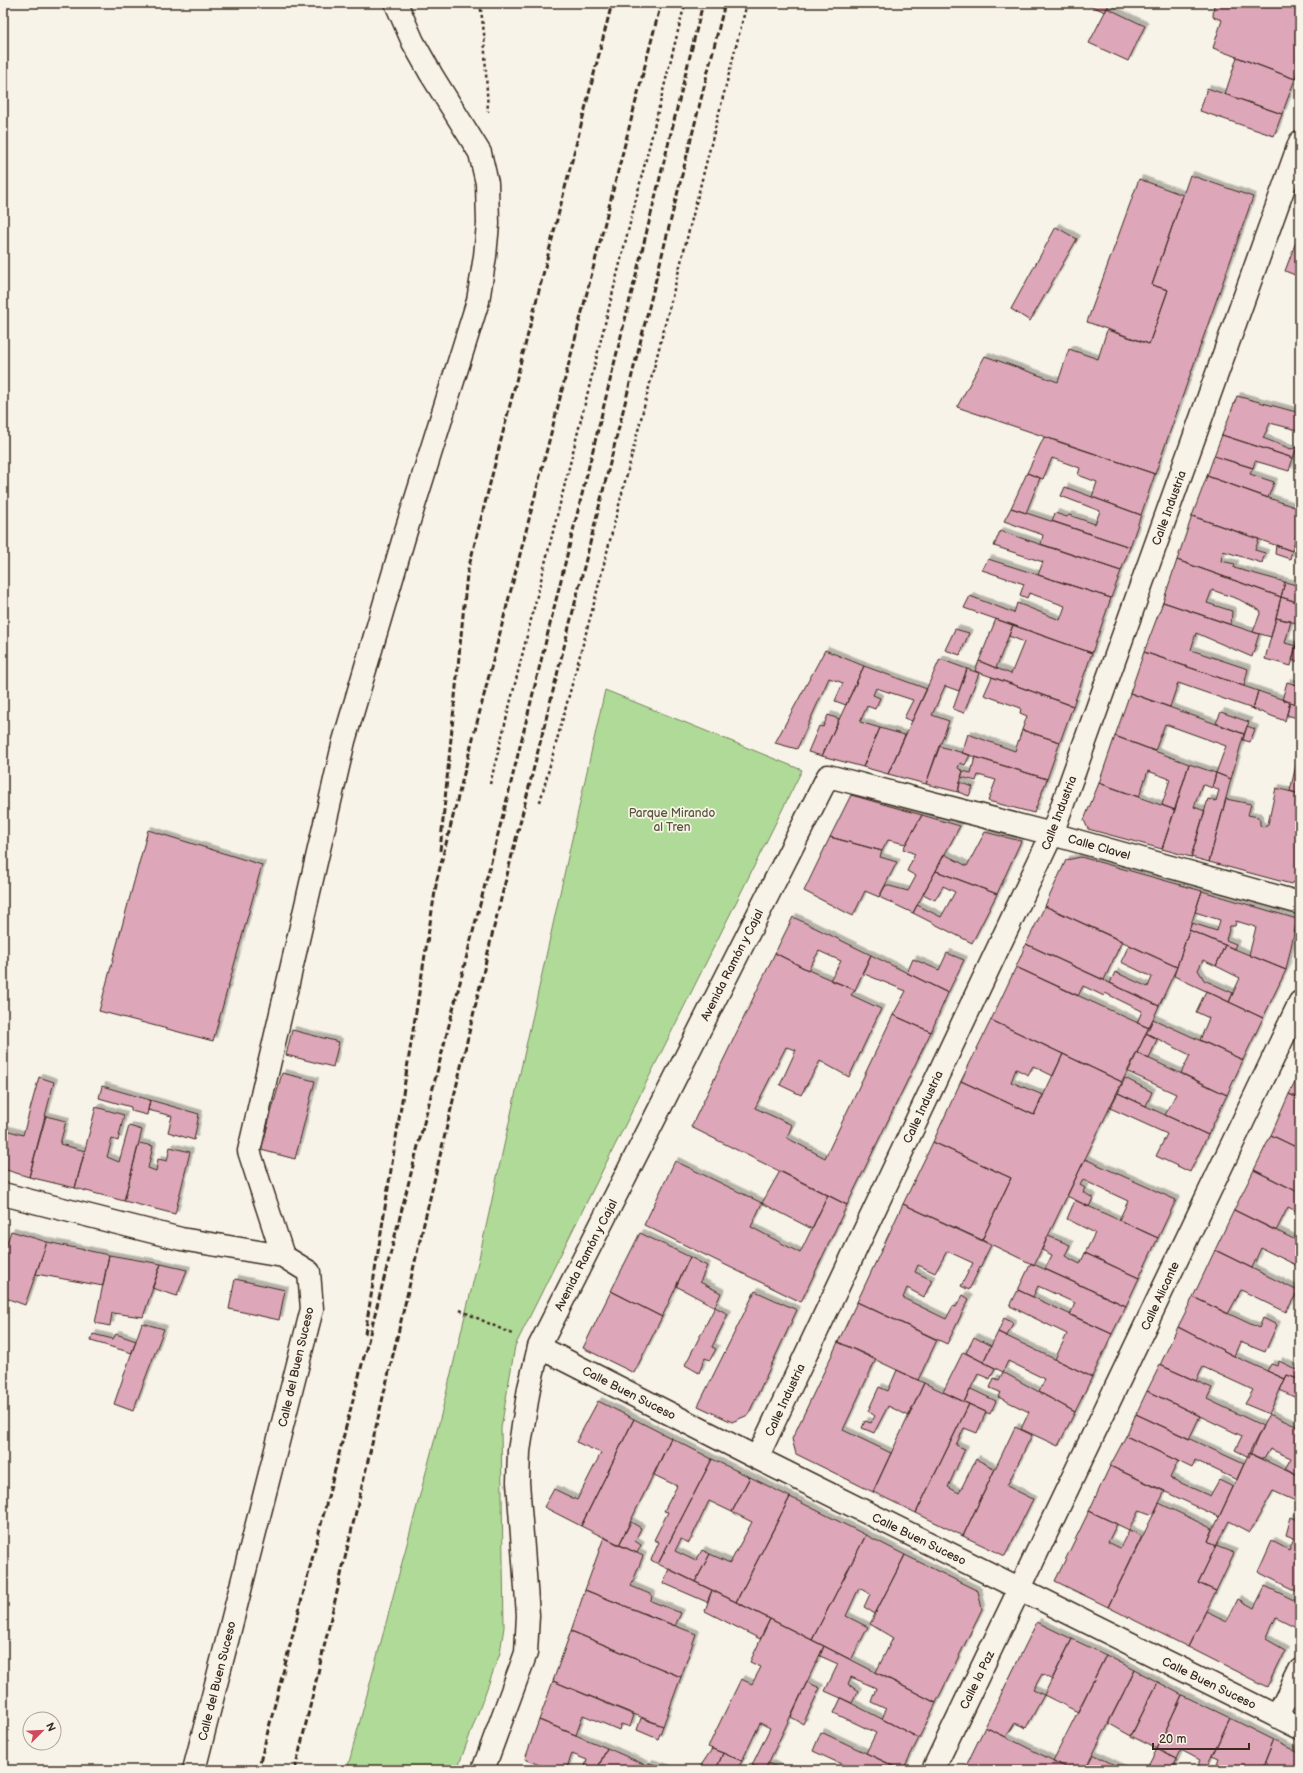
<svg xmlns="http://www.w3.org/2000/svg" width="1303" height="1773" font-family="'Balsamiq Sans',sans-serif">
<defs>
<filter id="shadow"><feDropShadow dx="3.5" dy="-3.5" stdDeviation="0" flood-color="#0004"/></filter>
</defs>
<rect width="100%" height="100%" fill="#f7f3e8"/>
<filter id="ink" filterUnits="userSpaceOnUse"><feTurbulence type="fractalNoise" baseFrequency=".025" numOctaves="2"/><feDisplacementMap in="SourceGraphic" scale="8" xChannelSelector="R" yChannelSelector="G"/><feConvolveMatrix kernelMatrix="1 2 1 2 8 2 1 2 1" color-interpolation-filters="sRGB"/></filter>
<g filter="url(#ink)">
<!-- green -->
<path fill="#b0da98" stroke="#76825b" d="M605,690l197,80 -287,576 -14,82 3,199 -4,26 -43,117h-110l92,-347 40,-165z"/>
<!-- building -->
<path fill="#dda6b9" stroke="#3b2a1e" filter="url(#shadow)" d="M1085,3h25l-5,9z
M1214,3h73l13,4v56l-5,16 -82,-31 9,-28 -9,-3z
M1107,8l38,18 -17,35 -39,-18z
M1237,57l58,22 -13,35 -57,-20z
M1207,88l75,26 -8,22 -74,-25z
M1190,175l63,22 -98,277 -198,-67 28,-51 73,26 11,-33 29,10 9,-29 42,14 19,-54 -16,-5z
M1139,179l44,16 -31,90 16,5 -19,54 -62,-22z
M1056,227l21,12 -47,82 -19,-12z
M1300,231v46l-15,-6z
M1237,396l63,17v11l-3,6 -27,-7 -7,15 28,11 6,-2 -4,11 -71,-23z
M1222,435l71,23 -4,13 -34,-10 -2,7 -39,-12z
M1044,437l111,37 -14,41 -49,-18 5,-15 -19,-7 2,-7 -28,-10 -9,21 -16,-6z
M1214,456l39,12 -3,6 24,8 -6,16 -61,-22z
M1027,473l13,5 -14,35 -15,-5z
M1207,476l93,33v11l-8,31 -100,-35z
M1065,487l76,28 -11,32 -78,-26 3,-8 12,4 2,-2 26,9 5,-13 -39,-15z
M1011,508l119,39 -9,24 -80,-27 2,-9 -39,-14z
M1192,516l67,23 -4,11 10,3 -3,10 -39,-12 -2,10 14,3 -1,4 51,14 -4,15 -104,-37z
M1000,531l121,40 -10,27 -73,-23 5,-13 -49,-16z
M1276,545l16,6 -2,8 -15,-5z
M988,559l123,39 -19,55 -128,-45 6,-12 44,17 3,-10 43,17 5,-14 -36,-13 -2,5 -7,-3 4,-11 -42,-14z
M1177,560l104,37 -10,40 -18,-5 8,-21 -23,-12 -26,-9 -5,13 25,8 -1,14 -68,-23z
M1285,582l15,4v17l-19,-6z
M1281,597l19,6v21l-24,-6z
M1163,602l96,32 -7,23 -56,-24 -5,17 57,19 -4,17 -100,-34z
M1276,618l15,3 -6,22 11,3 -5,20 -26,-7z
M996,619l17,6 -17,43 -17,-7z
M1013,625l79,28 -19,53 -98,-35 4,-10 32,13 13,-32 -15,-6z
M955,629l14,4 -9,22 -15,-5z
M1300,629v33l-8,-2z
M825,650l39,16 -18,39 -11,-4 8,-18 -14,-5 -32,71 -22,-6z
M1144,652l114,39 -5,18 -75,-26 -8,24 -40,-14z
M940,659l27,10 -8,22 -14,-5 -13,29 17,6 -23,63 -38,-10z
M864,666l63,23 -15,32 -8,-3 9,-18 -37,-12 -3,7 7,3 -5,11 -8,-3 -7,16 20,6 -17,39 -41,-11z
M967,669l12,4 -15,40 -11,-4z
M992,677l81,29 -13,36 -38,-12 5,-14 -7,-3 1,-5 -37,-13z
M1287,682l13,4v19l-18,-5z
M1258,691l32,11 -5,19 -32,-12z
M1130,693l114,41 -13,45 -15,-6 10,-27 -61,-22 -10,27 -40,-15z
M1290,702l10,3v14l-13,-4z
M1221,712l28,10 -5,12 -28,-11z
M828,715l11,4 -17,37 -14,-4 11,-26 4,1z
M1247,726l8,3 -5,13 -7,-2z
M880,728l25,7 -17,39 -25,-7z
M1022,730l38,12 -13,37 -85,-26 6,-19 47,17z
M1115,736l74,28 -14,46 -13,-5 8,-26 -22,-8 -9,26 -40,-14z
M939,746l31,9 -5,10 -5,-2 -2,5 5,3 -5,21 -32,-8z
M1300,748v46l-10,-3z
M975,757l72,22 -13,34 -46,-12 8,-21 -18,-5 -2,6 -15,-4 2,-6 8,2z
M1189,764l27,9 -4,15 -10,-4 -8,23 11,4 -14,46 -29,-8z
M1216,773l15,6 -22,83 -18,-5 17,-58 8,2 3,-11 -7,-2z
M960,782l13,5 -4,9 -11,-4z
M1099,783l76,27 -13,39 -74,-20 -4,-9z
M1276,788l24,6v85l-9,5 -82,-22 17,-63 25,5 -3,11 10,2 2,4v4l3,2 5,-3z
M851,795l71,20 -16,29 -18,-4 -6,11 -52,-14z
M922,815l38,11 -47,87 -34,-16 7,-12 22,6 8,-15 -9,-5 8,-17 -12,-5z
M148,830l114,35 -49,176 -114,-30z
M985,832l36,9 -24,53 -61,-23 8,-17 23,12z
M830,837l52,14 -2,6 17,5 -18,35 -14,-6 -12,25 -49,-25z
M1081,857l121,34 -25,76 -132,-61 21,-46z
M936,871l61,23 -25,49 -59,-30 4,-8 24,12 14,-25 -12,-6 -8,14 -12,-6z
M1202,891l95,28 -11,51 -37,-15 7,-28 -20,-6 -1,5h-5l-4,14 10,4 -2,5 -45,-19 3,-7 25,8 3,-11 -25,-8z
M1045,906l77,35 -18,39 -78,-36z
M793,917l78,38 -16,35 -25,-10 11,-19 -22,-10 -11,19 -33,-17z
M1189,930l36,15 -9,21 -13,-6 -5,10 6,10 29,13 -4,9 -55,-26z
M1026,944l133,62 -10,22 -12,-5 5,-12 -37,-18 -1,3 -21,-10 -5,10 -62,-29z
M1129,945l48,22 -18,39 -49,-23 5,-11 33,15 4,-10 -31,-15z
M1225,945l61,25 -23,48 -34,-16 11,-24 -24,-12z
M775,953l33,17 47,20 -4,5 30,14 -32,68 -29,-16 -19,34 -21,-10 16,-35 -10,-3 -31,61 37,17 -5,13 38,20 68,-143 38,17 -84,173 -156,-78z
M947,953l17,7 -16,33 -41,-20 6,-14 26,11z
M871,955l77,38 -17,39 -38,-17 13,-24 -44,-18z
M1016,967l133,61 -27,54 -131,-62z
M1206,991l57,27 -20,42 -43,-20 9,-22 -13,-6z
M1153,1019l90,41 -16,35 -46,-22 9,-18 -44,-22z
M991,1020l72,34 -10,22 -20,-10 -5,9 -12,-6 -5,13 32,13 -9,20 -73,-34z
M292,1030l47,12 -6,25 -47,-12z
M1146,1033l11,6 -8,20 -12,-6z
M1137,1053l90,42 -19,40 -43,-20 11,-21 -48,-22z
M1063,1054l59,28 -88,183 -52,-25 29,-62 -78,-36 28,-61 73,34z
M282,1073l33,8 -20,78 -34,-9z
M1300,1073v26l-11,-5z
M39,1077l15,5 -25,95 -26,-8v-40l20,6z
M1125,1078l27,14 -6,14 -28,-13z
M102,1086l48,14 -3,15 -16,-4v-4l-32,-9z
M1118,1093l90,42 -18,37 -34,-16 11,-22 -57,-26z
M1289,1094l11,5v50l-29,-14z
M150,1100l49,14 -5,26 -26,-8 4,-16 -24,-6z
M96,1107l28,8 -6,26 -6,-2 -5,18 12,5 10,-36 13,4 -18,71 -49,-13z
M46,1116l20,5 -6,23 25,7 -10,37 -46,-11z
M1271,1135l29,14v44l-46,-23z
M933,1142l78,36 -29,62 -79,-36z
M139,1143l14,3 -5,22 8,3 2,-12 9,2 3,-14 20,5 -15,62 -51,-13z
M1085,1159l91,41 -18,38 -39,-18 9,-19 -45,-21 -3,5 5,3 -2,4 10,6 -4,9 -22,-11z
M675,1161l87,42 -11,24 49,26 28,-58 19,10 -46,97 -157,-77z
M1254,1170l46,23v20l-12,-6 -12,24 -42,-21z
M780,1171l48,24 -16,34 -50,-26z
M1075,1200l83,38 -19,40 -54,-25 10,-20 -28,-14z
M903,1204l88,41 -22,45 -8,-4 12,-23 -26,-12 -12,22 -17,-8 -3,7 17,8 -8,17 -17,-9 -4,10 43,21 7,-13 3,1 7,-12 6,4 -22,45 -90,-42z
M1234,1210l66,32v25l-39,-19 -9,20 -37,-18z
M11,1231l36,11 -22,63 -22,-8v-42z
M640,1233l50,24 -28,60 -51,-26z
M1048,1236l22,9 -5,11 15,8 5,-11 54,25 -13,28 -81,-37 7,-14 -10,-5z
M47,1242l62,13 -6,31 -67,-12z
M1215,1250l83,41 -12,21 -45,-22 -13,24 -35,-17z
M109,1255l52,9 -18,53 -31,-4 -2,13 -15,-3z
M690,1257l17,9 -7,16 21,11 -6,14 -39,-21z
M1031,1263l95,43 -14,28 -42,-19 5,-12 -37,-17 -5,11 -15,-7z
M161,1264l26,6 -10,26 -25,-8z
M235,1279l50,11 -6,30 -50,-11z
M1018,1290l94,44 -20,43 -37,-18 12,-25 -57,-28z
M611,1291l51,26 -28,56 -51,-25z
M755,1291l42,19 -49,105 -16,7 -34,-16z
M1193,1297l66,31 4,-10 14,7 -12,27 -25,-10 -6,14 -56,-29z
M857,1302l80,38 -19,40 -80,-38z
M715,1307l13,7 -16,33 4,2 -6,11 -5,-2 -6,15 -14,-8z
M1004,1318l9,5 -6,13 -9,-4z
M142,1323l22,6 -31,82 -19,-7z
M1178,1327l56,29 51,23 -16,35 -24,-10 8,-14 -50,-23 -7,14 -36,-16z
M998,1332l94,45 -17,35 -36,-20 6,-13 -37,-18 -5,11 -20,-10z
M93,1334l20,5 3,-5 20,7 -4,12 -41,-12z
M974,1337l17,9 -8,16 -17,-9z
M838,1342l38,17 -33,71 48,23 -18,39 -77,-38 -4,-15z
M963,1352l32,16 -5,11 -12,-5 -14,28 -21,-10z
M1279,1361l21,10 -2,8 -11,-4 -2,4 -18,-8 4,-7 7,2z
M1160,1365l52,23 -5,11 56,27 -14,31 -14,-7 7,-14 -95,-45z
M897,1370l27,13 -15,33 -21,-10 -14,27 -12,-5 3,-7 6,2 4,-7 -7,-5 11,-24 9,4z
M1003,1372l72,40 -17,34 -37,-17 8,-17 -31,-15 2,-5 -10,-4 4,-10 5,2z
M1287,1375l13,5v20l-20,-10z
M924,1383l45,21 -53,109 -43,-21z
M971,1389l25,12 -6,13 -26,-12z
M1147,1391l53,25 -11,23 -53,-25z
M598,1401l36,18 -53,107 -37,-19 10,-18 23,11 24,-47 -25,-11z
M969,1404l17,8 -9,21 -13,-5 -8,17 9,4 -17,38 11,6 17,-34 19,10 -32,67 -47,-23z
M1136,1414l108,50 -7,16 -42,-20 -3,8 -66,-32z
M1269,1414l31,14v49l-15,-8 6,-11 -21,-9 -6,10 -15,-6z
M634,1419l37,19 -52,107 -38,-19z
M1015,1427l17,8 -25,51 26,13 -28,57 -42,-20z
M1126,1436l52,25 -8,17 40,18 9,-16 14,7 -14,30 -109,-51z
M671,1438l41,21 -54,105 -7,-4 8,-18 -5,-2 14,-28 -4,-1 13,-25 -23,-11z
M1249,1453l51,24v26l-27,-12 -23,41 -21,-11 -13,25 -8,-5z
M712,1459l38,18 -18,35 -23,-11 -20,42 -8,-4 -6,12 21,10 6,-11 8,4 -15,28 -37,-18z
M1110,1466l55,25 -12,24 -14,-5 -10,20 -40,-19z
M750,1477l40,20 -54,105 -41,-20 15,-28 20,9 22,-41 -20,-10z
M790,1497l76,38 -54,105 -76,-38z
M1159,1503l54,26 -5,12 8,5 -18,37 18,8 -28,56 -80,-40z
M1089,1511l28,13 -9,18 12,6 9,-18 13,6 -34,71 -53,-26z
M1291,1517l9,4v72l-42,-21 14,-31 17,9 5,-12 -8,-3z
M631,1522l10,6 -6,13 6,4 -4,8 -18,-8z
M866,1535l39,20 -30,59 -11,-7 6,-13 -11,-6 -13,28 22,11 -17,33 -39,-20z
M604,1537l39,19 -12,30 21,9 -1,6 30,12 -6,13 -90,-36z
M1216,1546l18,7 -18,38 -18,-8z
M905,1555l73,36 4,18 -46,94 -60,-31 17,-34 -23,-14z
M669,1569l43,21 -5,12 -44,-19z
M1265,1586l35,17v16l-4,8 -20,-10 -10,22 19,11 -18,37 -79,-40 18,-36 21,10 11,-22 16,9z
M585,1590l111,44 -15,43 -110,-46z
M712,1590l58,29 -10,20 -55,-28z
M770,1619l54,27 -59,124h-1l-12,-5 18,-37 -10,-5 -18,38 -34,-14 33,-68 11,5 9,-17 -11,-5z
M1037,1622l35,17 -20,41 -10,-6 -9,16 11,5 -18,33 -11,-5 -9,14 -21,-10z
M571,1631l110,46 -18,49 -110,-45z
M1072,1639l34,16 -28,57 -34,-17z
M824,1646l112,57 -17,35 -37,-19 4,-10 -15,-7 5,-14 -25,-11 -3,7 10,7 -6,12 -27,-12 13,-27 -18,-8z
M1106,1655l29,15 -50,100h-13l-19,-9z
M1135,1670l23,12 -27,54 -23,-13z
M553,1681l81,34 -4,12 -9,-3 -2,6 -36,-15 -7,20 -37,-15z
M807,1682l13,6 -17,36 -12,-7z
M1158,1682l24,13 -25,54 -26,-13z
M1182,1695l48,23 -25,52h-10l5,-10 -19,-10 -4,9 -20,-10z
M841,1698l78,40 -16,32 -37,-17 10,-20 -42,-20z
M641,1718l22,8 -5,13 -21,-9z
M1230,1718l44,22 -12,30h-47l4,-11 -7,-3z
M539,1720l68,28 -10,22h-13l3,-10 -15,-6 -6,16h-15l-26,-11z
M985,1727l21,10 66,33h-108z
M821,1732l45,21 35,17h-47l-41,-19z
M1274,1740l26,13v17h-38z
M607,1748l41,18 -2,4h-49z
M712,1749l11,4 -7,17h-18z
M1157,1749l20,10 -5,11h-26z
M723,1753l19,8 -5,9h-21z
M1093,1754l31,16h-39z
M649,1763l19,6v1h-22z
M768,1763l15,7h-18z"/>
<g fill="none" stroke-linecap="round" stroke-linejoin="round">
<!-- street casing -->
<g stroke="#3b2a1e" stroke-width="25">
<path id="street" d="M3,1194l178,45 102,17 26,16 3,37 -118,461
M283,1256l-34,-105 95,-410 61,-207 73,-233 7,-45 3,-32 -1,-41 -7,-30 -49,-79 -18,-32 -17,-39
M539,1347l218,111 543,270
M757,1458l295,-624 248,-692
M1277,1717l23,-47
M483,1770l43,-117 2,-38 -10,-133 1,-31 10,-63 10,-41 289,-571 224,58 248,69
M933,1770l367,-768"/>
</g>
<!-- path -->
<path stroke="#3b2a1e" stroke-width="2.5" stroke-dasharray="3 3" stroke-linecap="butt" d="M480,3l4,30 4,79
M490,784l195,-781
M540,802l52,-191 155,-608
M460,1310l54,25"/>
<!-- street -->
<use href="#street" stroke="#f7f3e8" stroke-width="22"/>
<!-- rail -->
<path stroke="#3b2a1e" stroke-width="3" stroke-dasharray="6 3" stroke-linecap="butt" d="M440,851l27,-277 145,-571
M365,1334l72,-455 224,-876
M258,1770l248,-967 197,-800
M295,1770l198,-839 232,-928"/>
</g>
</g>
<g text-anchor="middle" stroke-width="3.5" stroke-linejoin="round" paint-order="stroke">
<!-- street labels -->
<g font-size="12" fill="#3b2a1e" stroke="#f7f3e8">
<text transform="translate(1169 508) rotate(-70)" y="4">Calle Industria</text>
<text transform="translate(1059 813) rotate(-69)" y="4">Calle Industria</text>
<text transform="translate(1099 847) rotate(16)" y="4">Calle Clavel</text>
<text transform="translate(732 965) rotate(-63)" y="4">Avenida Ramón y Cajal</text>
<text transform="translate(923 1107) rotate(-65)" y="4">Calle Industria</text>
<text transform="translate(586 1255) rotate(-63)" y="4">Avenida Ramón y Cajal</text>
<text transform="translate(1160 1296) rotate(-65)" y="4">Calle Alicante</text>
<text transform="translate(296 1367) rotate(-77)" y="4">Calle del Buen Suceso</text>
<text transform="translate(629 1393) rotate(27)" y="4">Calle Buen Suceso</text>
<text transform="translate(785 1400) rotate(-65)" y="4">Calle Industria</text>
<text transform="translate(919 1539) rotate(26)" y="4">Calle Buen Suceso</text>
<text transform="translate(977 1680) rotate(-64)" y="4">Calle la Paz</text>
<text transform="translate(217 1681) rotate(-76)" y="4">Calle del Buen Suceso</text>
<text transform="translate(1209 1683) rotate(26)" y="4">Calle Buen Suceso</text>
</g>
<!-- park labels -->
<g font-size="12" fill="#58563c" stroke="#f7f3e8">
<text x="672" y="817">Parque Mirando<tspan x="672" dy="14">al Tren</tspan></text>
</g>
</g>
<!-- margin -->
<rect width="1303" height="1773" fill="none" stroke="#f7f3e8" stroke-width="16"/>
<rect x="8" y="8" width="1287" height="1757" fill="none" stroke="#3b2a1e" stroke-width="1.5" filter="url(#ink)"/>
<!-- north arrow -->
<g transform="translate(42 1731) rotate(66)"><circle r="19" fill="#f7f3e8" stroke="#aca397"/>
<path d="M0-3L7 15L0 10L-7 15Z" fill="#d1495b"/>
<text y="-6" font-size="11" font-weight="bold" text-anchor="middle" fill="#3b2a1e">N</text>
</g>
<!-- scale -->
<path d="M1153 1743v6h96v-6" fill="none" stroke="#3b2a1e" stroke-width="2"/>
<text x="1159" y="1743" font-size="12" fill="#3b2a1e" stroke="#f7f3e8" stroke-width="3" paint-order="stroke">20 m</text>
</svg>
